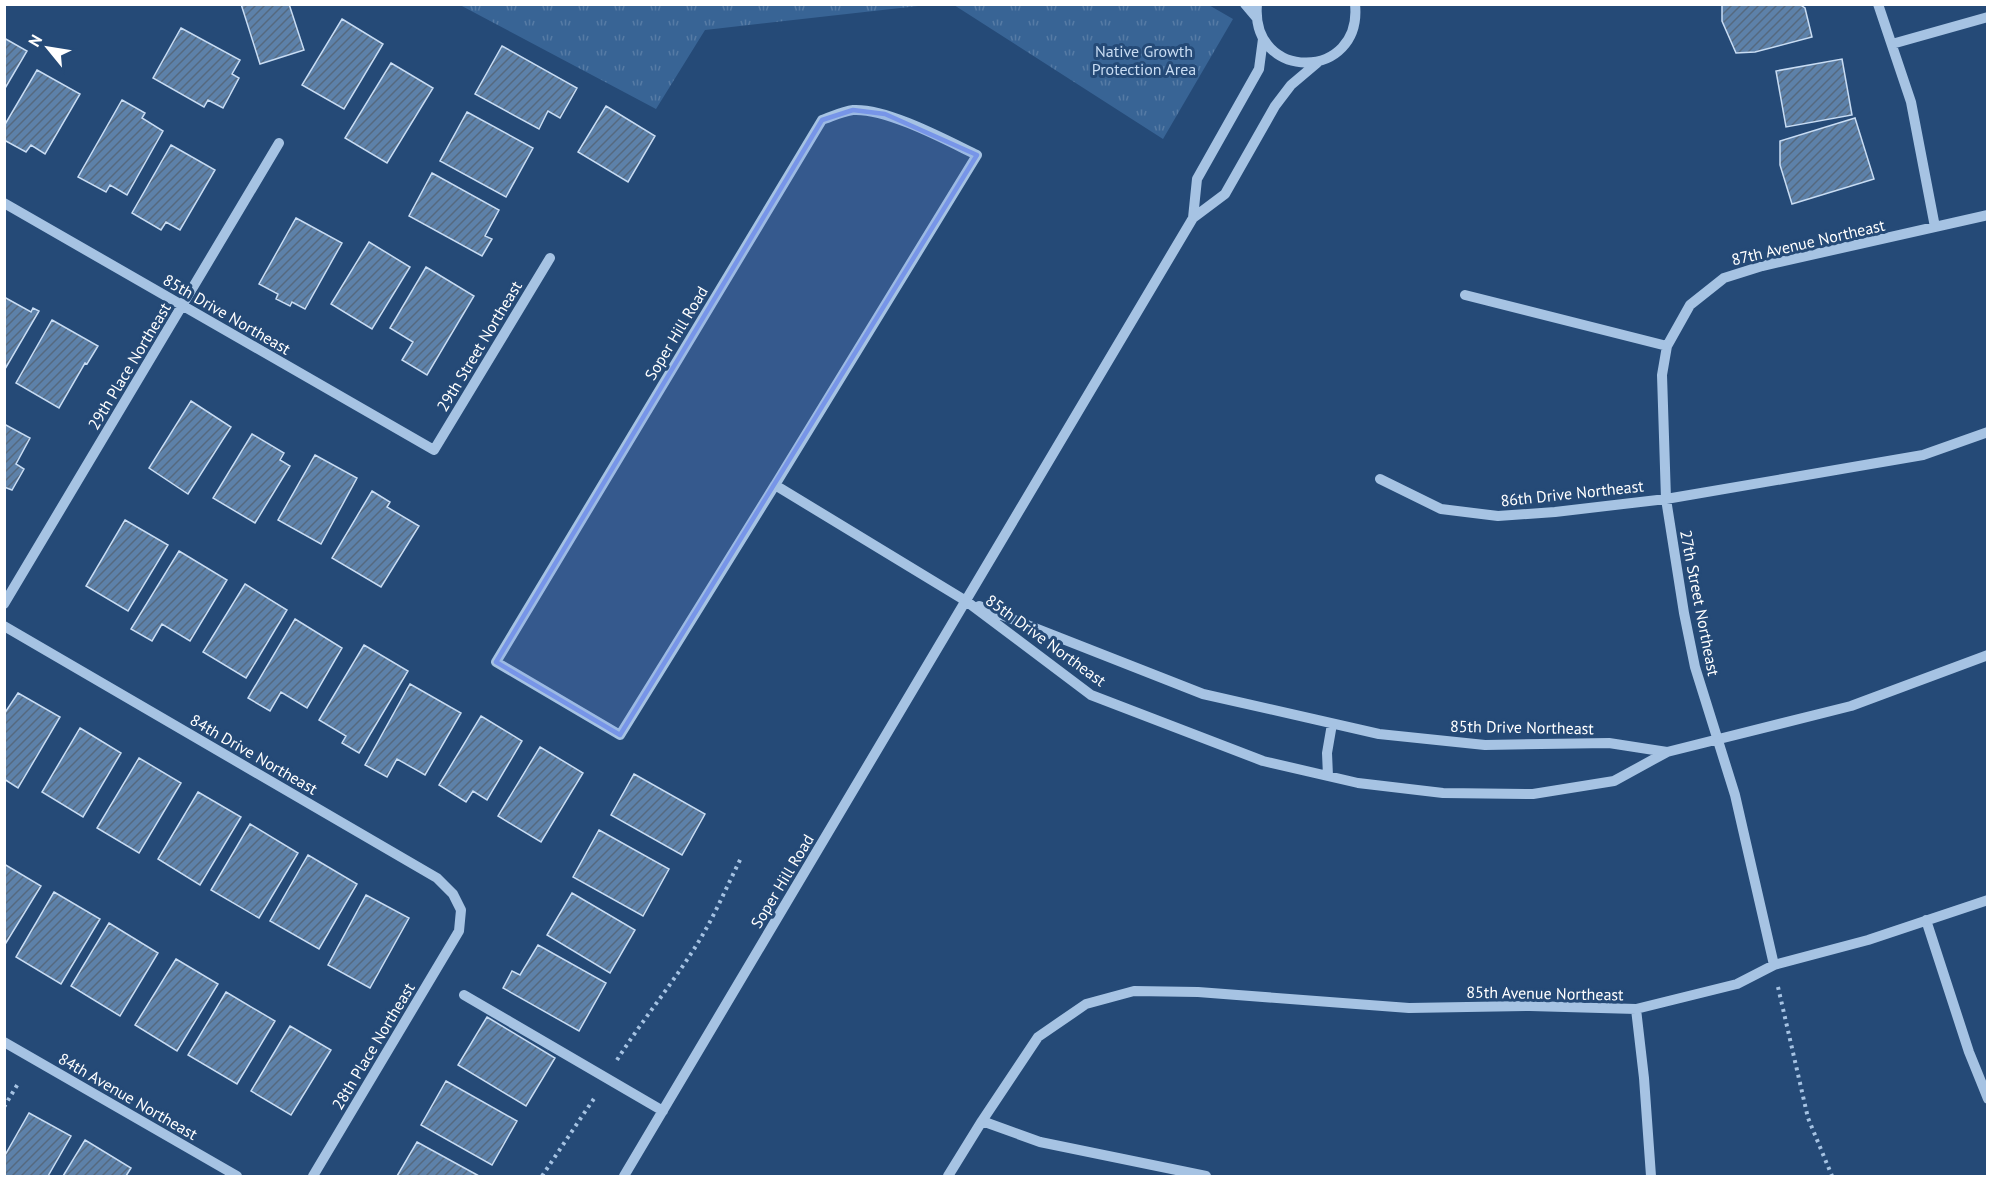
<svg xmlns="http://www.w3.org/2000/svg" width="1992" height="1181" font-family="'PT Sans',sans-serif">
<defs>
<pattern id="grass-tufts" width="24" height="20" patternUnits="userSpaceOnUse" patternTransform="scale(1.5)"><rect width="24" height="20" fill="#386495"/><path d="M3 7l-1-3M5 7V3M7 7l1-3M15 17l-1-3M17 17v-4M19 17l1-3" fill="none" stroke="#567ba5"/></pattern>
<pattern id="building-hatch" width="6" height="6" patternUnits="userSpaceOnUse" patternTransform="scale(1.5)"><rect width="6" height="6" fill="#5d81a9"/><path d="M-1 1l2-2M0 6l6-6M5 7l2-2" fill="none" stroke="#55697f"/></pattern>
</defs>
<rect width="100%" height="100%" fill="#254a77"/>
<!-- grass -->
<path fill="url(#grass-tufts)" d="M1207,4l26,15 -70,120 -209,-134z
M460,5h467l-222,25 -49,79z"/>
<!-- building -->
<path fill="url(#building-hatch)" stroke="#c8dcf3" stroke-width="1.5" d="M241,4h48l15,46 -44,14z
M1722,4h77l6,4 7,29 -57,15 -19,1 -14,-32z
M342,19l41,25 -39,65 -42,-24z
M181,28l59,32 -8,14 7,4 -16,30 -15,-8 -4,7 -51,-29z
M4,38l23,13 -23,39z
M502,46l75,42 -17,30 -12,-7 -9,18 -64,-35z
M1842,59l10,56 -66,12 -10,-56z
M391,63l42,25 -46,75 -42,-25z
M37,70l43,24 -35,60 -14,-9 -5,7 -22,-12v-14z
M122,100l23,13 -3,5 21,13 -36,64 -17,-10 -4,7 -28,-15z
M606,106l49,30 -27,46 -50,-30z
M467,112l66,36 -27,49 -66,-36z
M1855,118l19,61 -82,25 -12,-39v-24z
M171,145l44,25 -35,60 -14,-8 -5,8 -29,-17z
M432,173l67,37 -14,26 7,3 -10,17 -73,-40z
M296,218l46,25 -37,66 -13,-7 -2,4 -14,-7 2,-5 -19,-10z
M369,242l41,25 -38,62 -41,-25z
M426,267l48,29 -47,79 -25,-15 11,-18 -23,-14z
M4,297l27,15 2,-4 6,3 -34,58z
M52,320l46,26 -11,18 -2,-1 -26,45 -43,-25z
M191,401l40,26 -43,67 -39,-26z
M4,424l26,14 -14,26 8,5 -12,21 -8,-3z
M252,434l32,19 -4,7 10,6 -35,57 -42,-25z
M315,455l42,23 -36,66 -43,-24z
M372,491l18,11 -3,5 32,19 -38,61 -49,-29z
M125,520l43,25 -40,66 -42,-25z
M179,551l48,29 -37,61 -28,-17 -10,17 -21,-12z
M245,584l42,26 -41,68 -43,-26z
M295,619l47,29 -35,60 -26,-16 -11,19 -22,-13z
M364,645l44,26 -49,82 -17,-10 4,-7 -27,-16z
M410,684l51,29 -36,62 -28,-16 -10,18 -22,-12z
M18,693l42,24 -42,71 -14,-9v-65z
M481,716l41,25 -35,59 -14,-9 -7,11 -27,-17z
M80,728l41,25 -38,64 -41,-25z
M540,747l43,26 -42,69 -43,-26z
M139,758l42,25 -42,70 -42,-25z
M634,774l71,40 -23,41 -71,-40z
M198,792l43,25 -41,68 -42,-26z
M250,824l48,29 -39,65 -48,-28z
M599,830l70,39 -26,47 -70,-39z
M308,855l49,29 -38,65 -49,-28z
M4,864l37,22 -37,60z
M54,892l46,27 -39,65 -45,-27z
M572,893l63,37 -25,43 -63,-38z
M366,895l43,23 -39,70 -42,-23z
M109,923l49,30 -38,63 -49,-30z
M538,945l68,38 -27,48 -76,-43 9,-17 8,4z
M176,959l42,25 -41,67 -42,-26z
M226,992l49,29 -38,63 -49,-29z
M487,1017l68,41 -29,48 -68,-41z
M290,1026l41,24 -40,65 -40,-24z
M446,1081l71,40 -25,44 -71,-40z
M29,1113l42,23 -23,40h-44v-19z
M85,1140l46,28 -5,8h-63z
M417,1142l62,34h-82z"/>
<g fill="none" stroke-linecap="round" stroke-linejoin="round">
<!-- path -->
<path stroke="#a6c3e3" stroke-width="4" stroke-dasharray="3 4.5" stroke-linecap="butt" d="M1778,987l30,131 24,58
M617,1060c26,-41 57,-78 82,-119 16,-26 28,-55 42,-83
M4,1107l15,-25
M542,1176l53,-79"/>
<!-- minor -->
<path stroke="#a6c3e3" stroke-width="10" d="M1245,4l11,13
M1257,4c-7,79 106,77 98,0
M1878,4l33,98 24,125
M1892,44l96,-27
M4,203l430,247 116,-192
M1193,218l4,-39 62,-110 4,-30
M1465,295l202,51
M1380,479l61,30 57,7 57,-4 111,-13 257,-44 65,-23
M775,485l-155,250 -124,-73 326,-542c9,-3 21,-9 31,-10 34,-2 93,30 124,45l-202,330 191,116 125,94 172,66 95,22 85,10 90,1 81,-13 53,-29 184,-46 137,-51
M4,604l275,-461
M979,606l224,88 176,40 106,11 124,-2 58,9
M4,626l433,252 16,16 8,16 -2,21 -146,245
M1328,776l-1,-23 5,-29
M1926,920l43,132 19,47
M1774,965l-39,-170 -40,-128 -11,-54 -18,-114 -4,-124 5,-29 23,-41 34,-27 38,-12 226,-51
M464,995l199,116
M1636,1009l8,69 7,98
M4,1042l233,134
M982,1121l58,21 166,34
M624,1176l569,-958 32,-24 50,-88 16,-21 26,-22
M948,1176l34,-55 56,-84 48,-33 48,-13 64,1 211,16 121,-2 106,3 101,-25 37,-19 94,-25 120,-40"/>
</g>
<!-- marked area -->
<path fill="#7795e8" fill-opacity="0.2" stroke="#7795e8" stroke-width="4.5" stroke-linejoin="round" d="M853,110l32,4 92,41 -357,580 -124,-73 326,-542z"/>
<g text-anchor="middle" stroke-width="6" stroke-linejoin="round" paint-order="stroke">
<!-- park labels -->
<g font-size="16" fill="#c8dcf3" stroke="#254a77">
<text x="1144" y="57">Native Growth<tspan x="1144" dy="18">Protection Area</tspan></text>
</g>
<!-- street labels -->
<g font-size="16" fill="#fff" stroke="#254a77">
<text transform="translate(1808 242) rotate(-13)" y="6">87th Avenue Northeast</text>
<text transform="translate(227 314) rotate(30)" y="6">85th Drive Northeast</text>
<text transform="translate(676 333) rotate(-59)" y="6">Soper Hill Road</text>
<text transform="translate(479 346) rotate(-59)" y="6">29th Street Northeast</text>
<text transform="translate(129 366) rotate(-59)" y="6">29th Place Northeast</text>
<text transform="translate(1572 493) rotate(-6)" y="6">86th Drive Northeast</text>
<text transform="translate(1700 603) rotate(79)" y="6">27th Street Northeast</text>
<text transform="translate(1046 640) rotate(36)" y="6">85th Drive Northeast</text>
<text transform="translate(1522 727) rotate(1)" y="6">85th Drive Northeast</text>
<text transform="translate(254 754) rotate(30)" y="6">84th Drive Northeast</text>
<text transform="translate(782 881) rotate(-59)" y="6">Soper Hill Road</text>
<text transform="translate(1545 993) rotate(1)" y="6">85th Avenue Northeast</text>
<text transform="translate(373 1046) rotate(-59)" y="6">28th Place Northeast</text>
<text transform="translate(128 1096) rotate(30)" y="6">84th Avenue Northeast</text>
</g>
</g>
<!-- border -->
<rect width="1992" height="1181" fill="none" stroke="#ffffff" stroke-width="12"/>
<!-- north arrow -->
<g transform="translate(48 48) rotate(300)" stroke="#254a77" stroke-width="4.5" paint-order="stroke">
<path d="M0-4.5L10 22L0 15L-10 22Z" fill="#ffffff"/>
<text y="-9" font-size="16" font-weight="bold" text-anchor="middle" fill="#ffffff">N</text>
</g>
</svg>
